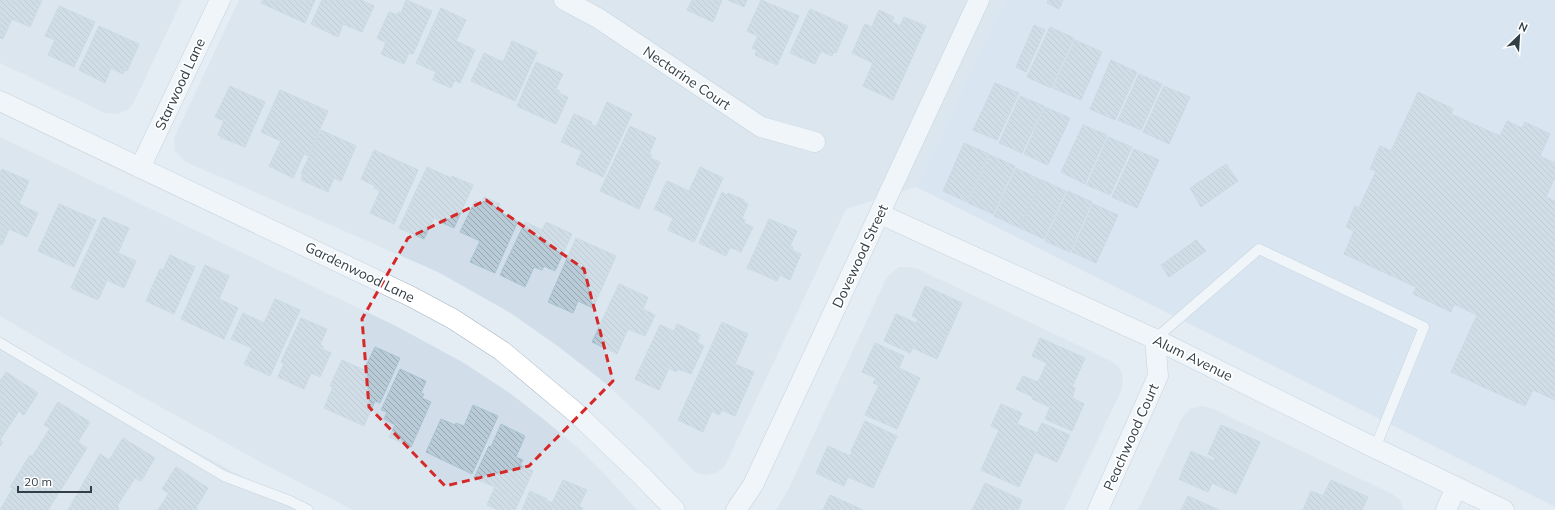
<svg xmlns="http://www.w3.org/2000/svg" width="1555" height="510" font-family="Mulish,sans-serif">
<defs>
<pattern id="building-back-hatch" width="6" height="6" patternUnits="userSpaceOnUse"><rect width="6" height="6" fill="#b8cbd7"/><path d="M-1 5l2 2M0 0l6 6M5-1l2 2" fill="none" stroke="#96a6b0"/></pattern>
</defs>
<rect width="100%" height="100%" fill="#e4ecf4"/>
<!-- residential -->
<path fill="#d1dee9" d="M0,0h182l-48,102 -5,7 -11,5 -13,-1 -105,-50z
M239,0h765l-88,187 -70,22 -116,246 -6,12 -8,6 -11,2 -10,-3 -46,-48 -44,-41 -46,-36 -47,-33 -74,-42 -252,-110 -11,-11 -1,-13z
M0,137l396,189 68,37 47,31 31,24 34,28 32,32 29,32h-284l-89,-46 -196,-108 -68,-40z
M899,267l17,1 195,93 8,6 4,9 -1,13 -58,121h-288l13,-22 98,-211z
M0,341l150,86 155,83h-305z
M1201,406l10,2 181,86 8,6 4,10h-266l44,-92 8,-9z"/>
<!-- education -->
<path fill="#ccddef" d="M1004,0h551v507l-639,-320z"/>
<!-- building -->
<path fill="url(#building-back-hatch)" stroke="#aac3d3" d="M0,0h42l-12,27 -18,-8 -9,20 -3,-1z
M263,0h52l-10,23 -44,-20z
M322,0h39l13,6 -12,26 -19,-8 -5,13 -27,-13z
M406,0l26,11 -19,43 -4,-1 -5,11 -23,-10 5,-11 -9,-5 12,-26 8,3 1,-3 3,1z
M692,0h30l-9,22 -26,-12z
M728,0h19l-3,7z
M761,0l38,16 -22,49 -22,-10 2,-5 -5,-2 6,-12 -11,-5z
M1048,0h15l-4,9 -12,-6z
M59,6l36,16 -21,45 -26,-12 7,-15 -10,-4z
M441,8l25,12 -10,21 19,9 -15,33 -5,-3 -4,8 -18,-8 3,-8 -20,-9z
M810,9l38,17 -12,27 -2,-1 -2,4 -11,-5 -6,13 -25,-11z
M879,10l15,7 -2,5 8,4 4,-9 22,9 -33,74 -30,-14 10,-23 -21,-10 13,-29 7,3z
M1034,25l11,5 -19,42 -10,-5z
M99,26l40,18 -12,27 -2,-1 -2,4 -12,-6 -6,15 -26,-13z
M1050,27l24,11 -23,50 -24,-11z
M1075,40l27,12 -21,48 -28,-12z
M512,41l25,11 -22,49 -44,-20 13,-28 19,9z
M1111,60l26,12 -22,48 -25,-11z
M536,62l27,12 -7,15 4,2 -2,2 10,4 -12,27 -39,-18z
M1139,74l23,10 -21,46 -23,-10z
M995,83l24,10 -22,47 -24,-10z
M230,86l35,16 -20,45 -25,-10 1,-1 -3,-1 6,-14 -9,-4z
M1164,86l26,11 -21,47 -26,-12z
M280,90l48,21 -20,45 -4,-2 -11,24 -24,-12 12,-25 -20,-9z
M1418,92l35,17 -2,5 49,22 7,-15 15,7 3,-6 25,12 -10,22 15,7v14l-9,20 9,4v199l-22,-10 -8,16 -74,-34 26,-57 -23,-11 -3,8 -38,-18 3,-7 -72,-33 10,-23 -8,-4 9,-21 4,2 17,-37 -6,-2 10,-23 11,5z
M1020,96l24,10 -22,47 -23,-10z
M607,102l25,12 -29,63 -27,-13 6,-13 -21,-9 13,-28 18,8 -1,2 5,3z
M1045,107l25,11 -22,47 -24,-11z
M1083,125l24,10 -22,49 -24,-12z
M630,126l26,12 -7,16 3,1 -2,3 10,4 -21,47 -39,-18z
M321,130l35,16 -15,35 -7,-3 -6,14 -27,-12 2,-5 -2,-1z
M1108,137l24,10 -22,48 -23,-10z
M964,143l25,11 -22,48 -24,-11z
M1134,149l25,11 -22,48 -25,-11z
M374,150l44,20 -24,54 -24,-11 10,-22 -6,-3 1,-2 -14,-7z
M990,155l25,11 -22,48 -25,-11z
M1226,164l12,17 -37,26 -11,-19z
M427,167l24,11 1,-2 21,9 -19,43 -16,-7v-1l-4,-2 -10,21 -25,-11z
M700,167l23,11 -29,64 -26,-12 5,-12 -19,-9 13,-28 22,10z
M1016,168l25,12 -21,48 -26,-12z
M2,169l27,12 -10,23 19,9 -11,24 -18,-8 -7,16 -2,-1v-71z
M1042,180l24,11 -22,48 -24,-11z
M1068,191l24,11 -22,50 -25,-11z
M722,192l5,3 1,-2 16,7v2l4,2 -6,14 3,2 -1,3 9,4 -12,25 -11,-5 -4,9 -27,-13z
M484,197l16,7 -3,7 21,10 -23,52 -25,-11 10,-21 -20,-9 15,-31 6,3z
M59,204l37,16 -22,47 -36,-16z
M1093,204l25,11 -22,48 -24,-11z
M103,217l26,11 -11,25 18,8 -12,27 -17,-8 -9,20 -27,-12z
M769,219l28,12 -7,15 3,1 -1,3 9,4 -11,26 -10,-5 -3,6 -30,-13z
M525,222l17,8 4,-8 26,12 -17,37 -11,-5 -2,4 -8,-3 -9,20 -25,-12z
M576,238l40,18 -23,52 -15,-7 -5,12 -25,-11z
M1196,240l10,11 -37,26 -8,-12z
M170,255l25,12 -21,47 -28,-13 14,-32 3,1z
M205,265l24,11 -10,23 19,9 -14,31 -43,-20z
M619,284l29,13 -5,12 12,6 -10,21 -17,-7 -11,25 -25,-12z
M925,286l37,17 -25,56 -24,-11 -3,5 -26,-12 12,-27 20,9 2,-4 -6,-3z
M275,299l25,11 -30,66 -26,-12 8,-16 -21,-9 12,-26 21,10z
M301,318l26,11 -7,16 3,1 -1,3 9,4 -11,24 -9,-4 -7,16 -26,-12 6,-14 -3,-1z
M722,322l26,12 -13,30 19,8 -19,44 -13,-6 -3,5 -7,-4 -9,21 -25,-12z
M677,324l23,11 -3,7 7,4 -13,28 -13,-5 -2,3 -7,-4 -10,22 -24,-11 25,-54 14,6z
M1040,338l45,20 -13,29 3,1 -3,10 12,6 -12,27 -27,-12 5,-12 -18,-8 1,-2 -17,-8 7,-13 15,6 9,-19 -15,-7z
M875,343l29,13 -5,12 21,10 -23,51 -32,-14 14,-30 -6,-2 3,-5 -14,-6z
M375,347l25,11 -20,45 -5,-2 -11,25 -40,-18 9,-21 -3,-1 12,-26 22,10z
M400,369l26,12 -5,12 3,1 -2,4 9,4 -20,45 -22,-10 6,-12 -11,-6 3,-7 -6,-2z
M6,372l32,21 -14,22 -5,-4 -19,29 3,2 -3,4v-65z
M58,402l32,20 -12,20 9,6 -39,62h-48l13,-22 -3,-1 20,-32 2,2 18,-29 -6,-3z
M1001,404l21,9 -5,11 20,9 5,-10 28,12 -13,27 -22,-10 -16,35 -38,-17 18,-40 -8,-4z
M473,405l25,11 -26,58 -46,-22 15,-33 14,6 1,-2 8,3z
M865,421l32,15 -24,52 -25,-11 -4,9 -28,-13 12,-27 22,10 2,-4 -1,-1z
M501,424l24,12 -9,21 7,3 -3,5 13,6 -18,39h-17l-11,-5 8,-18 -21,-9 15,-32 2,1z
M1221,425l39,17 -24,52 -24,-11 -4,9 -29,-13 12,-28 23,10 1,-3 -7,-4z
M123,438l32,20 -14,23 -6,-3 -18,28 2,2 -1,2h-50l32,-56 9,6z
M176,467l32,21 -12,20 2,2h-40l11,-17 -7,-4z
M563,480l24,10 -8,16 4,2 -1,2h-60l8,-19 17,8 -1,1 6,3z
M1331,480l37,17 -6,13h-59l8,-19 12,5z
M985,483l37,17 -4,10h-46z
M830,495l33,15h-40z
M1188,496l31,14h-38z"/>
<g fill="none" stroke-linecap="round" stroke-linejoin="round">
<!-- service casing -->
<g stroke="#a6b5c1" stroke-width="11">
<path id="service" d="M1155,339l104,-90 165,78 -49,121
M0,343l224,133 66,25 18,9"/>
</g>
<!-- minor casing -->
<g stroke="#a6b5c1" stroke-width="21">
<path id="minor" d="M564,0l34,18 163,109 54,15
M0,101l410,195 43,23 49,32 73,61 66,63 34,35
M140,168l80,-168
M880,214l275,125 220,109 129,62
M736,510l17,-25 226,-485
M1098,510l60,-134 -3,-37
M1446,510l10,-23"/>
</g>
<!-- service -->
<use href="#service" stroke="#fff" stroke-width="10"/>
<!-- minor -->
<use href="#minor" stroke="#fff" stroke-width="20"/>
</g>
<!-- marked area -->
<path d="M0 0H1555V510H0ZM486,200l98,69 29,112 -84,85 -84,20 -76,-79 -7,-88 46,-81z" fill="#e4ecf4" fill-opacity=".55" fill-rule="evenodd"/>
<path fill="none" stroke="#d62828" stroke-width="3" stroke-dasharray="8 5" stroke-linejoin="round" d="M486,200l98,69 29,112 -84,85 -84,20 -76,-79 -7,-88 46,-81z"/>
<g text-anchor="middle" stroke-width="3.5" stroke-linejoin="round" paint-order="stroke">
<!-- street labels -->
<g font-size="14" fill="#333f47" stroke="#fff">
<text transform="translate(687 78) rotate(34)" y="5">Nectarine Court</text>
<text transform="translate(180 84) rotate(-65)" y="5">Starwood Lane</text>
<text transform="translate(860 256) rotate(-65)" y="5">Dovewood Street</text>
<text transform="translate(360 272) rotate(26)" y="5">Gardenwood Lane</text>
<text transform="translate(1193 358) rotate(26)" y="5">Alum Avenue</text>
<text transform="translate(1131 437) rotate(-66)" y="5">Peachwood Court</text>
</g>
</g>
<!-- north arrow -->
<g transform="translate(1519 36) rotate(25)" stroke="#ffffff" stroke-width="3" paint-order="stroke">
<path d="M0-3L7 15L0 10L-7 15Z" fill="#333f47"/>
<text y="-6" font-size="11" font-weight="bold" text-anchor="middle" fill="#333f47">N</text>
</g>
<!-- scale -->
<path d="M18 486v6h73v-6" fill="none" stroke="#333f47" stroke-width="2"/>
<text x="24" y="486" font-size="12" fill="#333f47" stroke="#ffffff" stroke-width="3" paint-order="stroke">20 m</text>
</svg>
